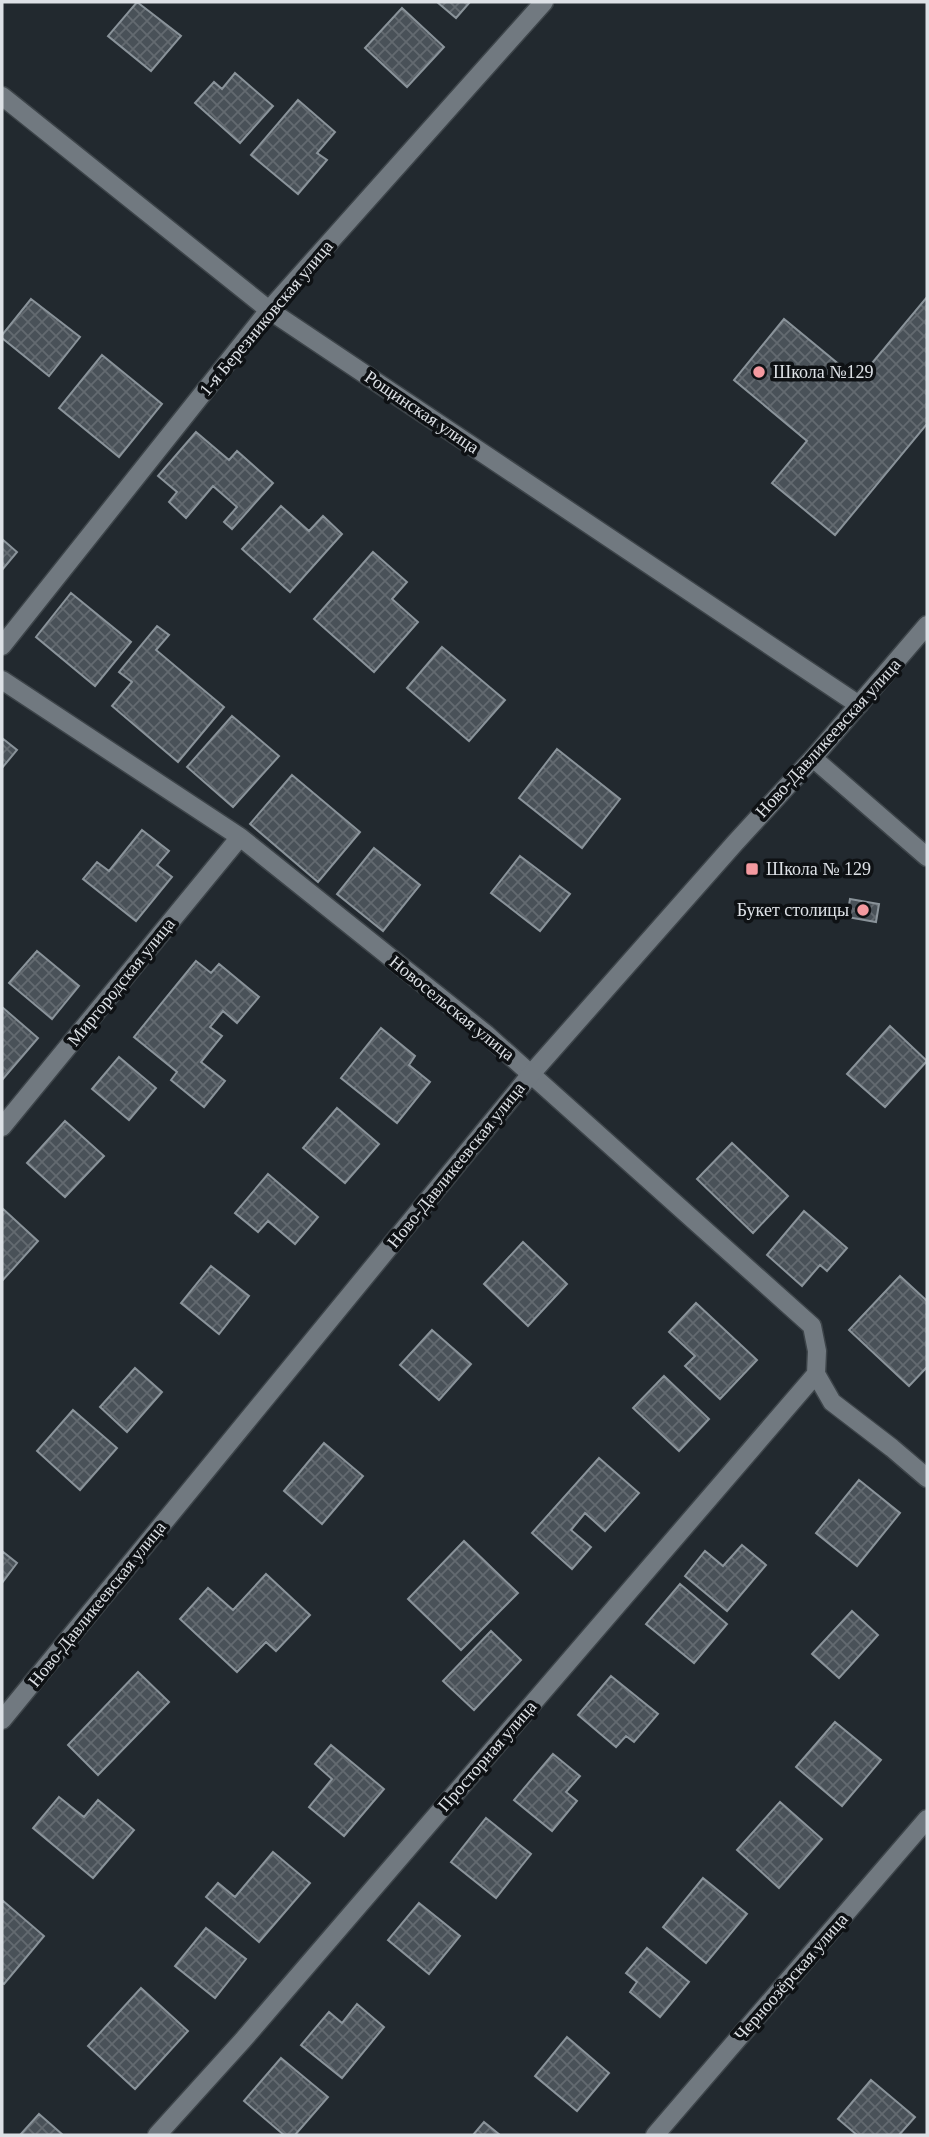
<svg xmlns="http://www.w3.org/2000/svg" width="929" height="2137" font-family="Georgia,serif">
<defs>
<pattern id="building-cross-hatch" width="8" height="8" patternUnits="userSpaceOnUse" patternTransform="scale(1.75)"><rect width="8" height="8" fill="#495158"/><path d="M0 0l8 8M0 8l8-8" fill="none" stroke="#636a70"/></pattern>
</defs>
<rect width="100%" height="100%" fill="#22292f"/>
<!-- building -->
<path fill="url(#building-cross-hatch)" stroke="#8a939a" stroke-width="2" d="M137,2l44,34 -30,35 -43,-35z
M437,2h33l-14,16z
M402,8l42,39 -37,40 -42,-39z
M235,73l38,33 -33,37 -45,-40 19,-21 8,7z
M298,100l37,32 -18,21 10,7 -29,34 -47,-39z
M927,297v127l-92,111 -63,-52 35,-42 -73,-61 50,-61 74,61z
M31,299l49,38 -31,39 -47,-38v-3z
M102,355l60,49 -43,53 -60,-49z
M196,432l33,28 8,-9 36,32 -41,46 -8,-7 13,-15 -24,-21 -27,32 -17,-16 8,-10 -19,-16z
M281,506l28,25 14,-15 19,18 -52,58 -48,-43z
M2,539l15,13 -15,18z
M373,552l34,30 -15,17 26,23 -44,50 -60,-53z
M71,593l60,49 -36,44 -59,-49z
M157,626l12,9 -13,15 68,57 -46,55 -66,-56 20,-24 -13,-10z
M442,647l63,53 -36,41 -62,-53z
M232,716l47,40 -46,51 -46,-40z
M2,738l15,12 -15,18z
M557,749l63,50 -38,49 -63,-50z
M292,775l68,57 -42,50 -68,-58z
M142,830l27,21 -12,14 15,12 -36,44 -53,-42 14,-17 12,9z
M374,848l46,37 -37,46 -46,-37z
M520,856l50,38 -30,37 -49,-38z
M850,899l29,5 -3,18 -29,-5z
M37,951l42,35 -27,33 -43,-36z
M196,961l15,12 8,-9 40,33 -22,26 -14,-12 -13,16 12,9 -21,26 24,19 -21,26 -33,-27 6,-8 -43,-35z
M2,1007l36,31 -36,42z
M890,1026l37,35 -42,46 -38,-33z
M381,1028l34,28 -6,9 21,17 -33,41 -56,-45z
M119,1057l37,31 -27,32 -37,-31z
M337,1108l42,36 -34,39 -42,-35z
M65,1121l39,35 -39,41 -38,-34z
M732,1143l56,53 -35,37 -56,-54z
M268,1174l50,43 -23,27 -27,-23 -10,11 -23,-19z
M2,1208l36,33 -36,40z
M804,1211l43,37 -20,23 -7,-6 -18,21 -35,-31z
M523,1242l44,42 -39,42 -44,-42z
M211,1266l38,30 -30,38 -38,-31z
M900,1276l27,25v66l-18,19 -60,-56z
M696,1303l61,57 -37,39 -35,-33 10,-10 -26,-24z
M432,1330l39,34 -32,36 -39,-35z
M135,1368l27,24 -35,40 -27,-25z
M664,1376l45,43 -30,32 -46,-43z
M73,1410l44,38 -37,42 -43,-39z
M324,1443l39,33 -41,48 -38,-33z
M599,1458l40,35 -34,38 -20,-18 -14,17 20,17 -19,22 -40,-36z
M859,1480l41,33 -43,53 -41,-33z
M464,1541l54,52 -57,57 -53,-51z
M742,1545l24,20 -39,46 -42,-35 20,-25 18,15z
M2,1551l15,12 -15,20z
M266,1574l44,41 -34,36 -10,-9 -29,30 -57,-53 28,-31 25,22z
M680,1584l47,40 -33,39 -48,-39z
M852,1611l26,24 -39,43 -27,-24z
M491,1631l30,29 -47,50 -31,-29z
M138,1672l31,30 -71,73 -30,-30z
M611,1676l47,38 -24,28 -8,-6 -10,11 -38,-32z
M835,1722l46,38 -39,46 -46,-39z
M331,1745l53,44 -40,47 -35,-29 23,-28 -17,-15z
M553,1754l27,22 -14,16 11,9 -25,30 -38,-31z
M59,1797l25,20 14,-17 36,30 -41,48 -60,-50z
M780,1802l42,37 -43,49 -42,-38z
M486,1818l45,36 -35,44 -45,-36z
M273,1852l37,31 -51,59 -53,-45 12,-14 17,14z
M703,1878l44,36 -41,49 -43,-36z
M2,1900l42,36 -40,48 -2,-1z
M419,1903l41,33 -31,38 -41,-34z
M206,1928l40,31 -31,39 -40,-32z
M647,1948l42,34 -29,35 -30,-25 7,-10 -11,-9z
M141,1988l47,43 -53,58 -47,-43z
M357,2004l27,23 -42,51 -41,-33 28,-33 13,11z
M567,2037l42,36 -32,38 -42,-35z
M281,2058l47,39 -33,38h-11l-40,-34z
M871,2080l44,37 -16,18h-42l-19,-16z
M39,2114l24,21h-43z
M484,2122l16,13h-27z"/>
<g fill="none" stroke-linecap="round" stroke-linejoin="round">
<!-- minor casing -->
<g stroke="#3d4449" stroke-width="21">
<path id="minor" d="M2,96l267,214 590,395
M2,646l267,-336 275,-308
M2,680l238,157 246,197 326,292 5,25 -1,23 16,28 60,46 35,30
M2,1127l238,-290
M157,2135l86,-95 573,-666
M655,2135l272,-316"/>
</g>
<!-- tertiary casing -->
<g stroke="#3d4449" stroke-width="21">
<path id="tertiary" d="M813,758l114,99
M2,1720l529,-646 204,-231 78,-85 114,-133"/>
</g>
<!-- minor -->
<use href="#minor" stroke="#717980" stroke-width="18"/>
<!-- tertiary -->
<use href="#tertiary" stroke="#717980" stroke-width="18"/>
</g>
<!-- markers -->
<g fill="#f49aa0" stroke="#0e1114" stroke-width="2.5">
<circle cx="759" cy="372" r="7"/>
<rect x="745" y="862" width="14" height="14" rx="3.5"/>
<circle cx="863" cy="910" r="7"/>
</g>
<g text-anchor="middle" stroke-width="7" stroke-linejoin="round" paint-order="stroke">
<!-- street labels -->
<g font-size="18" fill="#dde1e6" stroke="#0e1114">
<text transform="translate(266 318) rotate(-50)" y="6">1-я Березниковская улица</text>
<text transform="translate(422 412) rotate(34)" y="6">Рощинская улица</text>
<text transform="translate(828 738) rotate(-48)" y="6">Ново-Давликеевская улица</text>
<text transform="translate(121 982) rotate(-51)" y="6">Миргородская улица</text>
<text transform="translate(452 1008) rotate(39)" y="6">Новосельская улица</text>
<text transform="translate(456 1165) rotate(-51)" y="6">Ново-Давликеевская улица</text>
<text transform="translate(97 1604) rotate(-51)" y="6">Ново-Давликеевская улица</text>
<text transform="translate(487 1756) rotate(-49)" y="6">Просторная улица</text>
<text transform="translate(791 1977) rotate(-49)" y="6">Черноозёрская улица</text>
</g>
<!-- poi labels -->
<g font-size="18" fill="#dde1e6" stroke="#0e1114" text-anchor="start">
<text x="773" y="378">Школа №129</text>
<text x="766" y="875">Школа № 129</text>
<text x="849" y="916" text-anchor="end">Букет столицы</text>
</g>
</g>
<!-- border -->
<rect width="929" height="2137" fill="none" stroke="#dde1e6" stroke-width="7"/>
</svg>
